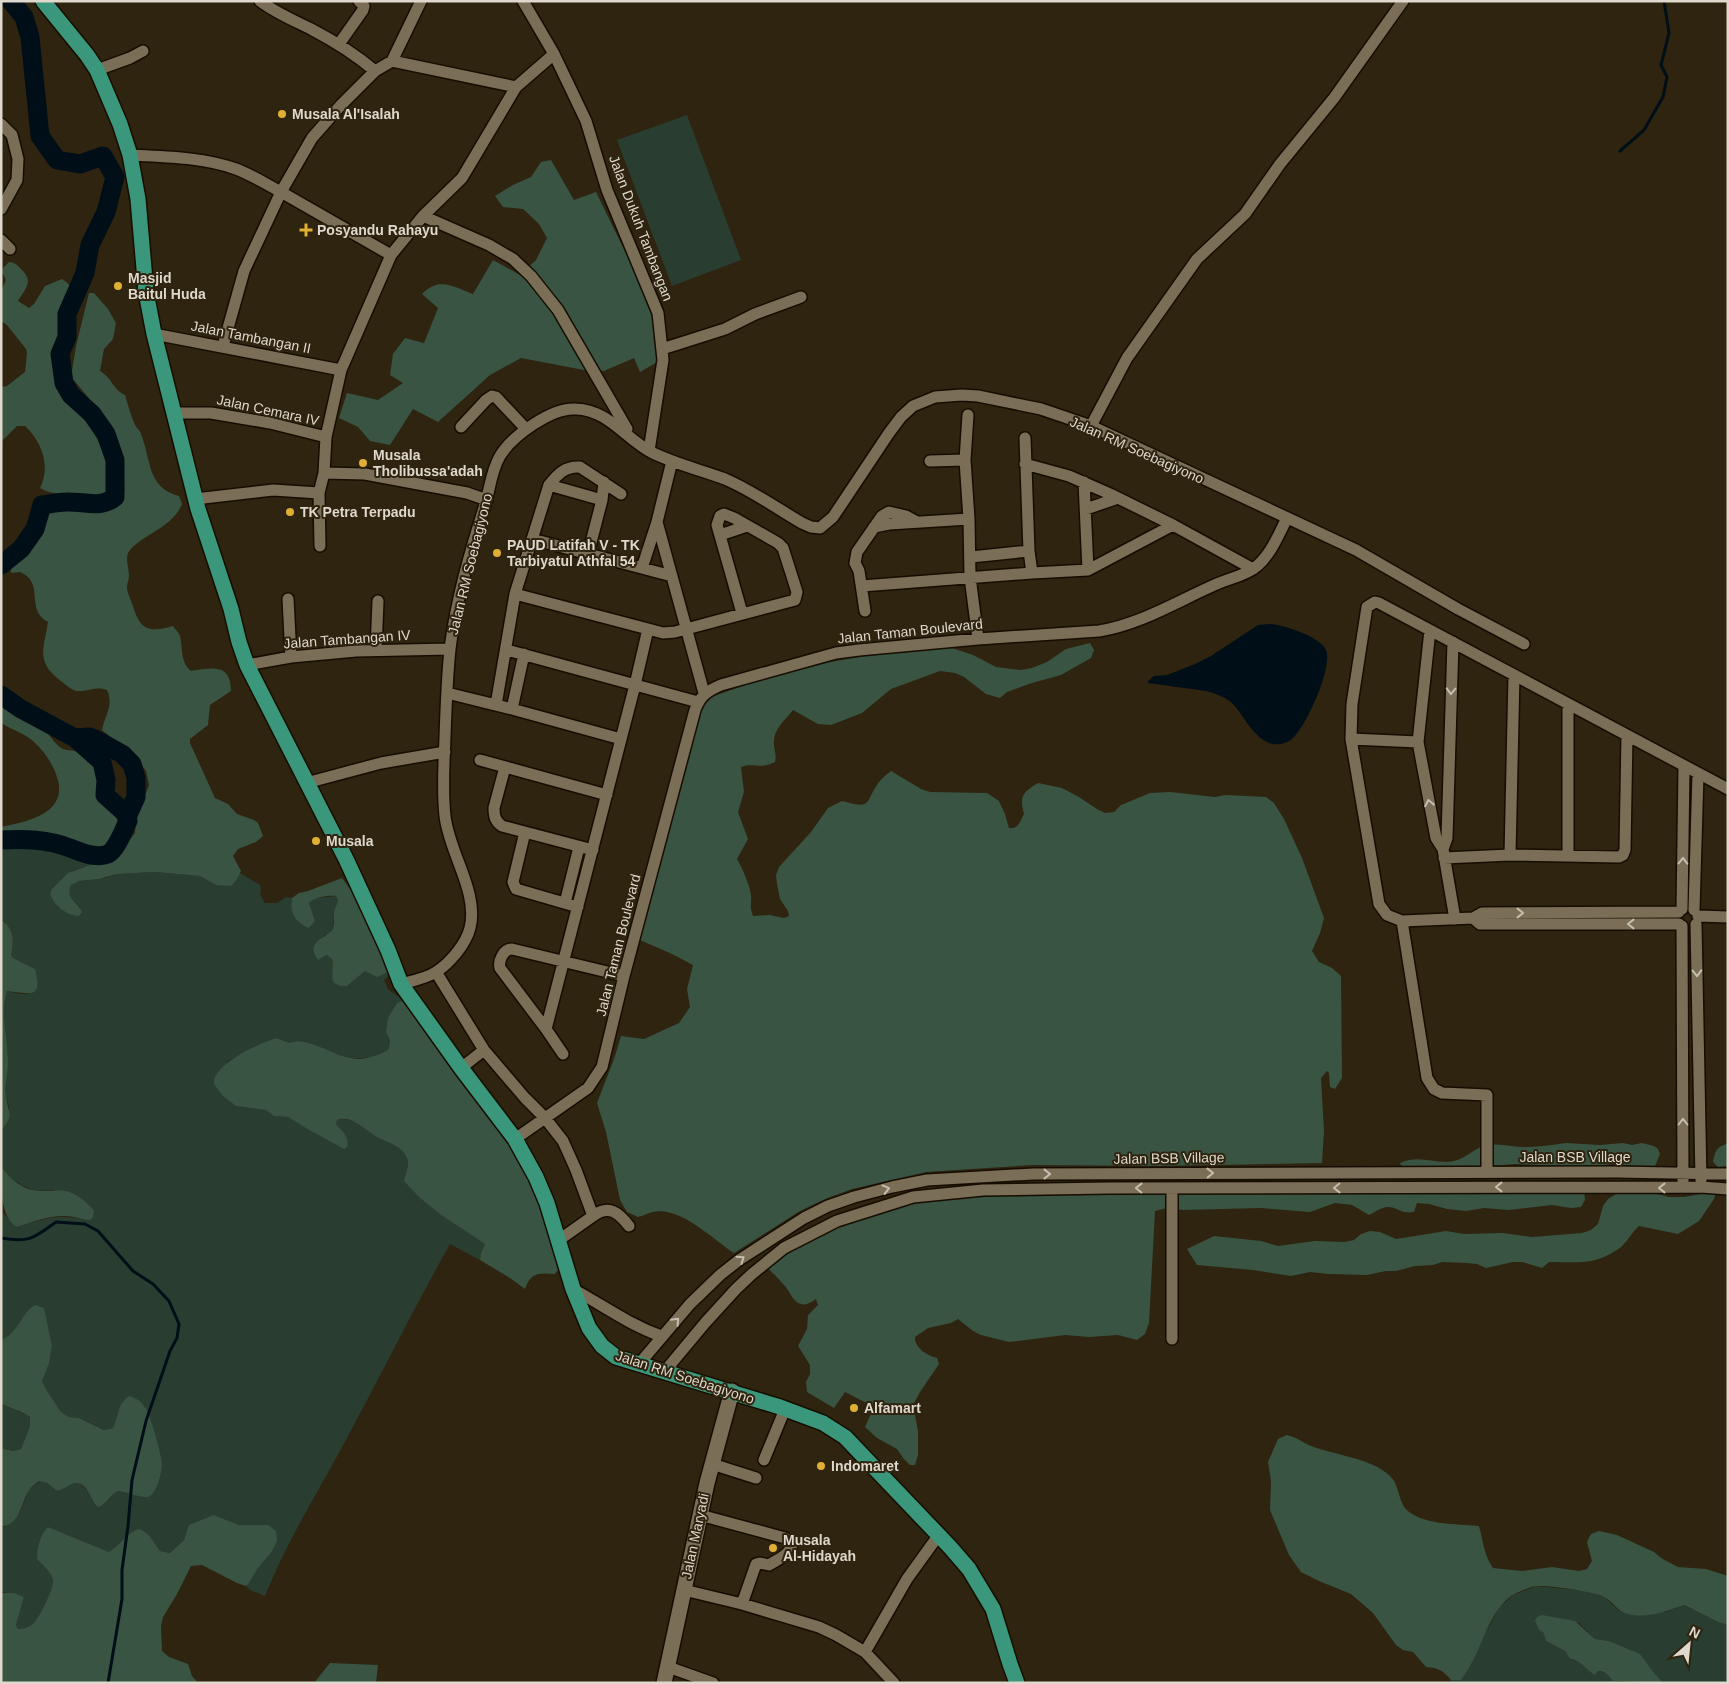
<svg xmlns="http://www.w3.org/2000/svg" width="1729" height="1684" font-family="Arial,sans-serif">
<rect width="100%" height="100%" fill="#2e2410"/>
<!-- green -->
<path fill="#293e30" d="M687,115l54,145 -69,26 -55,-146z
M13,846l45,6 38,11 -24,8 -15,35 8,5 15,-3c-8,-8 -18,-16 -5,-26l30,-4 12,-4 38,-2 45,4 16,9 24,-12 20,12 1,4 -1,5 5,9h12l9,-6 6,1 -1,5 6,17 12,8 6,-7 -6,-18 8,-5 19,-2 2,4c-1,4 -3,8 -4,12 -2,11 3,20 -11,24l3,19 6,4 1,10 -1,4 15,13 18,-15 12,5 12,-4 -1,4 -4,4 4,9 9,7 4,-2 4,6 -16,37 1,9 -2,4 -14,7 -23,2 -44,-16h-17l-14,-5 -22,9 -27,15 9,44 30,4 9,6 13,1 16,10 43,11 -11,-14v-4c15,-5 31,11 42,17 11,6 23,8 29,20 2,7 0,13 -2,19l16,23 20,16 44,29 -4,9 -1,7 -30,-16c-36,64 -68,129 -103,194 -28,52 -60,103 -82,158l-15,-6 -4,-4 3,-3 9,-15 13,-15 -3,-28h-29l-25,-10 -27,18 -3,7 -14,13 -10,-2 -11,-16 -40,17 -61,-25 -11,32c5,6 15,13 16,22 0,9 -14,37 -20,43 -4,3 -10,5 -15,5l-2,-4 8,-28 -21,-5 -2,1v-67l3,1 16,-15 9,-22 11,-9 7,2 10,8 17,-8h5l9,8 4,6 12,8 10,-12 4,-2 27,6 17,-32 -11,-44 -7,-16 -25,5 -2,10 -4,8 -8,2 -26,-12 -10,-1 -8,-5 -15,-23 -4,-8c6,-24 14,-28 6,-54l-25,-10c-4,10 -11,19 -22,23v-129l16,16c26,-8 40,-14 68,-7l9,-10 -15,-13 -27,-7 -16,1 -13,-5 -13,-8 -9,-12v-35l6,-7 2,-17 -3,-10v-19l2,-22 -3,-22 -4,-10 2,-25 4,-8 14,3h9l5,-25 -22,-11 -3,-3c5,-16 5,-25 -9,-35v-71z
M1,1403c9,6 20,8 29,14v9l-9,23 -8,2 -12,-3z
M1536,1586l50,5 19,6 14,14 47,1 17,-7 35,17 10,3v58h-65l-9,-9 -15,-20 -30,-13 -14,-2 -16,-16 -32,-7 -4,16 3,9 19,10 5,8 9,3 16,13 3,-4 9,2 10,9 11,1h-178l1,-3h10l10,-15 7,-19 21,-38 14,-13z"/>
<!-- forest -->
<path fill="#395442" d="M551,160l23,40 22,-8 60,123 3,46 -19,11 -6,-14 -30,13 -20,-1 -63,-12 -31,17 -52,47 -25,-13 -23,36 -20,-4 -12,-14 -19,-9 8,-25 31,7 25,-17 -13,-8 3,-21 12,-16 19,5 14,-35 -16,-14c17,-18 32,-7 51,0l20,-34 27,15 16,-15 11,-22 -8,-14 -16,-15 -20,-2 -8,-11 18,-11 18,-8 10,-15z
M9,262c6,0 9,4 13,8 12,12 3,19 -4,31l11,7 5,-4 11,-18 17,-7c5,3 10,7 10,14 0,5 -4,10 -5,14 -4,13 -13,53 -10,65 4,19 18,32 29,48 15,22 26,48 22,75 -15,13 -45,0 -62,-4l-6,-3c11,-22 2,-46 -15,-62h-8l-16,16v-55l6,-1 18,-14 2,-19 -1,-4 -19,-24 -6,-4v-30l5,-11 -4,-8 1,-4z
M89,293h5l14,16 8,14 -3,16 -9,10 -4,22c13,8 13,19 25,24 3,10 6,21 10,30 2,4 5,5 6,9 10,25 6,54 38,62l3,8c-9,23 -37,29 -52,46 -6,7 -1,17 -1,26 0,4 -2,7 -2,11 0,6 4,13 6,19 7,24 16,27 40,20 2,3 6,7 7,10 3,12 0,26 11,35 21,-3 40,-8 40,20l-21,14 -2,20 -18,14v4l25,55 13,6 9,10 17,6 4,3 5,13 -7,6 -18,7 -5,7 8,15 -4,8 -6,7 -15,-1 -16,-9 -45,-4 -38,2 -18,5 -20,2 -8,4c-6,14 6,16 11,27l-3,4c-13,-1 -26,-11 -29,-23l2,-4 16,-16 19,-7 22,-6 14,-11 12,-16 1,-14 13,-34 -3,-14 -16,-23 -13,-6 -15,-12c3,-15 12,-25 5,-40 -13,-4 -18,2 -30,1 -6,-1 -12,-7 -16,-10 -26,-19 -17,-32 -13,-59 -24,-13 -2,-39 -28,-50l-9,1v-4l27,-33 12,-24 9,-3 42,4c7,-2 22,-12 23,-20 1,-3 0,-8 0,-12 1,-41 -27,-74 -53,-104l5,-31z
M1090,643l4,7 -3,8 -30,17 -29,8 -25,9 -7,6 -14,-4 -22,-17 -9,-4 -15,-2 -49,18 -29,24 -31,12 -13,-1 -25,-14c-7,9 -19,19 -19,31 -1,7 3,13 1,21 -15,8 -21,0 -34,5l3,25 -6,20 10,27 -11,20c6,11 12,24 14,36 1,9 -2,10 2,21l17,-1 14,3 5,-2 -1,-5 -8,-12 -3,-15 -1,-9 3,-8 32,-35 17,-24 14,-7c32,9 22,1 37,-19 3,-4 8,-8 12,-11l30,18 9,3 57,1 12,8 6,13 4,14c10,1 11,-7 15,-14 -5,-18 -1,-22 14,-31l24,5 17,9 18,12 8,4 9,-1 7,-7 29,-12 20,-1 45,5 11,-2 40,2 8,6 10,16 18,39 22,60 -4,15 -8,18 7,11 13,6 9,8 1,102 -7,11 -5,-2 -1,-14 -2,-2 -6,7 3,53 -2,32 -166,3 -123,-1 -107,7 -74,17 -27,10 -25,12 -66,42c-22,-14 -54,-47 -81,-41 -5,1 -10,4 -15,5l-11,-5 -7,-12 -14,-68 -9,-29 17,-44 7,-23 23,3 35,-16 11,-16 -3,-18 6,-24 -21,-11 -32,-14 52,-201 10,-31 9,-11 46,-16 73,-19 53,-9 69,-5 21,7 23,12 25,3 11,-2 15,-6 19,-13z
M1,698c9,4 13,11 21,17 7,5 16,8 22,14 6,6 11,16 19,20 9,3 22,0 29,8 10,11 9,26 7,40 14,22 30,19 10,49l-19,4 -37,-12 -52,-4v-7c27,-5 68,-14 56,-50 -4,-13 -13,-26 -23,-35 -9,-9 -22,-12 -33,-19z
M342,878l25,34 6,23 16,32v5l-12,5 -12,-6 -18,15c-22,0 -12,-13 -15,-27l-6,-4 -8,5c-15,-20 13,-23 15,-32 2,-5 0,-11 1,-16 1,-4 3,-8 4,-12l-2,-4c-9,-1 -20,1 -27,7l6,18 -6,7c-13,-5 -20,-15 -17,-30l7,-5 9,-2z
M1,920c14,9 13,20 10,35l2,3 22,11c8,32 -5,24 -28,22 -7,21 0,44 1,67 1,13 -4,25 -2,38 2,18 9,18 -5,35z
M405,1000l111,152 31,64 13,51 -5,7c-16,-1 -24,-2 -30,15l-15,-11 -30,-18 1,-7 4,-9 -44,-29 -20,-16 -17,-18c1,-8 6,-15 3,-23 -5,-12 -18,-15 -28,-20 -12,-6 -28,-24 -42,-18l-1,4c6,7 14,13 11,23l-3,2 -40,-22 -16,-10 -14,-1 -8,-6 -30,-4 -13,-10 -9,-12c-2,-20 46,-41 62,-46l14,5c16,-7 43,12 60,15 13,3 26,-2 38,-8 3,-7 2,-12 -2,-18l2,-14 9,-15z
M1566,1143l34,2 23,-2 9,2 10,-2 12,3 4,3 2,5 -5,12 -6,1 -36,-3 -28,3 -69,-3 -53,4 -58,-1 -4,-2 -1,-2c20,-9 36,2 54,-2 13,-3 22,-15 35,-16 12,-2 23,2 35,2 14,0 28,-2 42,-4z
M1728,1143v23l-10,1 -5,-5c3,-14 4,-14 15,-19z
M1,1166c10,15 25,26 43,25 10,0 19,-2 28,2 9,4 16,11 22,17l-1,7 -3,3c-8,0 -16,-4 -24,-4 -16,-1 -34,6 -49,11 -17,-10 -16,-41 -16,-61z
M1584,1189l1,11 -4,7 -10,1 -19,-3 -43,5 -25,-2 -18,3 -19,-2 -18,-5 -12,-1 -3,9c-14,2 -14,-4 -25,-5 -6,-1 -14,5 -20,8l-17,-10 -17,-2 -25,9 -49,-4 -78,2 -16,-2 -12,3 -6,112 -4,11 -8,6 -19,-5 -29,2 -24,-2 -56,7 -28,-7 -8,-4 -15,-12 -7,4 -23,5 -13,9c-1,11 13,19 22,21l2,6 -19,28 -7,13 5,26v24l-3,10h-5l-7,-7 -6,-9 -20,-11 -12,-11 9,-20 -29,-15 -11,16 -27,-16 -1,-10 4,-8v-9l-12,-19 9,-17 1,-14 10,-10 -2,-6c-5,3 -10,7 -15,5 -8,-2 -11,-12 -16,-18 -6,-7 -13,-14 -20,-20l48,-32 100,-35 70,-7z
M1711,1192l4,3 -1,4 -15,22 -21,13 -39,-8c-7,6 -11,15 -18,21 -26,19 -42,15 -72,15l-7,6 -20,-6h-9l-27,6 -9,-4 -10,-1 -25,-1 -9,3 -18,1 -19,5h-10l-19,4 -38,-1 -19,-2 -19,4 -38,-6 -56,-5 -10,-16 27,-13 47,5 17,5 37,-5 29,1 10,-2 7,-6 9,-3 10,1 16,7 50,-8 18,3 39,-1 29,4 50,-4 9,-3 7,-6 5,-18 5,-7 8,-5 36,-1 17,4h15z
M35,1305l9,3 8,37 -3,18 -7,18 4,8 15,23 8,5 10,1 25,12 9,-2c7,-14 3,-22 16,-32 10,3 14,7 19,16 4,11 14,44 14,53 -1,9 -5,29 -14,32 -5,1 -24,-5 -30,-6 -9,4 -11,14 -20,16 -7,-6 -10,-24 -22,-24 -5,0 -13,7 -19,8l-10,-8 -8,-2c-3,3 -7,5 -9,8 -9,12 -10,38 -29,37v-78l12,3 8,-2 9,-23v-9c-9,-7 -20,-8 -29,-14v-63c18,-7 19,-26 34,-35z
M1287,1435c9,2 15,7 24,11 23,9 61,12 79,30 9,8 8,23 15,32 14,17 53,16 74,18 4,14 5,30 14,42l29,3 30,-4 27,4 8,-2 5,-8 -5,-19 4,-8 8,-3 18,4 37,17 7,6 17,9 28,2 22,7v49l-10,-3 -34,-17c-17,6 -37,14 -56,9 -11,-2 -15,-13 -24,-17 -11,-6 -56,-12 -68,-11 -6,1 -19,6 -25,10 -26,20 -30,60 -50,84h-10c-8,-10 -13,-12 -25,-13l-13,-15 -10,-2 -7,-5 -23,-32 -22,-19 -32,-13 -18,-9 -12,-17 -19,-45 1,-29 -3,-19 10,-23z
M214,1515l25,10h29l8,6 1,10 -6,12 -13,15 -9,15 -3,3 -9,-3 -35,-18 -11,1 -14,28 -14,23 -2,9 1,25 7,6 19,7 4,12 6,7h-197v-90h13l10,4 -8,28 2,4c5,0 11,-2 15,-5 6,-6 20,-34 20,-43 -1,-9 -11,-16 -16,-22 0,-11 3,-24 11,-32l61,25c11,-6 19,-21 31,-23l9,6 11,16 10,2 14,-13 5,-15z
M1542,1615l33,6 20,18 14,2 31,13 14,19 9,10 -50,-2c-5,-6 -7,-10 -15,-10l-3,4c-9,-5 -14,-15 -25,-16l-5,-8 -19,-10 -3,-9 -4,-2 -4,-9 2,-4z
M330,1663l48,2 -2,18h-62z"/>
<!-- water -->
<path fill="#000f17" d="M1269,624c13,0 52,13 57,26 7,17 -19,74 -32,87 -5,6 -14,8 -21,7 -19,-4 -28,-27 -40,-40 -6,-6 -18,-11 -27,-13l-58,-8v-2l6,-5 13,-1 28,-11 16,-8 47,-31z"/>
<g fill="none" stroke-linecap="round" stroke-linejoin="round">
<!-- stream -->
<path stroke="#000f17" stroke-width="3" d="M1620,151l24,-21 19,-33 4,-20 -6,-12 8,-32 -5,-32
M1,1238c29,5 33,0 55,-16l29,2 13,7 35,40 20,13 16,17 10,23 -2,14 -7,13 -24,70 -14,59 -4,46 -6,44v29l-14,84"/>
<!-- river -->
<path stroke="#000f17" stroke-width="19" d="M1,565l20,-16 14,-20 7,-24c8,-1 16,-3 24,-3 17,-1 35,7 49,-5v-37l-9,-26 -14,-20 -21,-19 -7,-12 -4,-29 7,-17v-23l18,-41 5,-28 16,-33 9,-35 -12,-21 -23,8 -23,-4 -17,-24 -10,-99 -6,-20 -13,-16
M1,695l20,14 54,29 27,24 4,18 -1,15 20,18 3,8c-5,10 -11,28 -20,33 -12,5 -27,-2 -38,-6 -23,-9 -45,-9 -69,-8
M75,738l14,-1 6,2 27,15 10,10 4,14v19l-9,20"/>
<!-- street casing -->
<g stroke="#160d00" stroke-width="14">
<path id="street" d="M260,1c16,12 33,19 51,28 23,12 44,25 64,42
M523,1l31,53 32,67 21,69 51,123 5,47 -14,91
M339,44l24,-34 1,-4 -5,-5
M392,61l29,-60
M97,70l33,-12 13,-7
M1,124l11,11 6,24 -1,21 -16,29
M130,155c36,2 73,2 106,14 16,6 30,15 45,23 37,21 74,42 110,63
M423,216l66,29 24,14 18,17 27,34 69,119
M1,240l9,9
M154,334l187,36
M223,346l21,-75 37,-79 31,-54 29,-33 34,-34 17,-10 124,26
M662,349l63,-20 30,-15 46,-17
M175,413h36l59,10 56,14
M968,415l-3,45 4,59 1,58 8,62
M1091,426l36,-68 70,-99 48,-45 35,-50 54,-66 69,-97
M461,427l25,-27 6,-4 4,1 30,32
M1025,438l4,113 3,22
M930,461l35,-1
M1025,464l44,12 41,18 63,31 80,44
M324,473l41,1 102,19 20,7
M1084,482l4,88
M549,485l53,15
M319,493l1,53
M195,499l78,-9 46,3 5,-20 2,-36 15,-67 50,-115 32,-39 39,-38 54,-91 38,-33
M1086,509l32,-11
M657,522l47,171
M874,527l15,-3 80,-5
M720,535l27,-9
M532,539l140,37
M588,554l14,-54 2,-18
M971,557l58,-6
M642,568l15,-46 15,-61
M862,586l170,-13 56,-3 85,-45
M515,594l133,35 15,4 12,-1 120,-32 2,-8 -14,-44 -5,-5 -44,-25 -10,-4 -4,2 -3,9 25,88
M288,599l3,58
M865,611l-6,-40 -4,-8 2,-11 25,-36 7,-4 17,4 11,6
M1430,630l-12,112 18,96 7,11 12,70
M376,650l2,-49
M507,650l191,52
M247,665l44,-8 65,-6 94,-2
M447,693l65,16 109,30
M1568,704v152
M496,705l19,-111 34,-109c9,-11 16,-19 31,-18l41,27
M512,709l12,-55
M1351,739l67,3
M480,760l127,35
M505,767l-11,41c0,8 1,13 8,18l91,24
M306,783l75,-20 64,-11
M525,832l-12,50 3,7 62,18
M1443,849l4,-11 6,-196
M1510,855l4,-180
M1444,858l66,-3 109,2 4,-2 2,-5 2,-115
M565,903l14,-56
M1682,909l2,-142
M1694,910l4,-136
M1679,912l-197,1 -9,5 -71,3 -15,-6 -8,-11 -28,-165 1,-35 15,-97 8,-5 4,1 349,186
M1698,916l30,1
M1473,918l7,6h199
M1402,921l25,157 7,11 8,4 45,2v77
M1696,924l5,256
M1682,926l1,255
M436,972l48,78 41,48 20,20 18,23 13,29 17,46 -34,24
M401,984c11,-3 26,-6 35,-12 14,-9 30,-28 34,-44 9,-36 -21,-75 -25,-112 -3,-26 -1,-52 0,-79 1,-29 2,-59 5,-88 6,-49 20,-97 35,-144 5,-16 6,-34 15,-49 12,-20 52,-49 76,-47 32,1 49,29 75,43 24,12 50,18 74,27 26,11 53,30 77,44l9,4 9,1 13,-11 56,-84 12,-16 12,-11 22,-9 27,-2 16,1 63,13 50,17 265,124 102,59 66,35
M546,1029l89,-344 13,-56
M563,1054l-17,-25 -46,-61c-2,-8 4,-19 12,-19l112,27
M461,1068l23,-18
M515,1139l73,-51 14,-21 22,-91 71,-266c5,-14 12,-19 26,-25l115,-32 23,-3 119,-11 121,-8c43,-7 80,-31 120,-48 12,-5 28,-8 38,-17 14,-12 22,-32 30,-48
M593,1216c16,-12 26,-3 36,10
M573,1289c31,17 55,35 88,47
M1172,1339v-150
M639,1364l51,-60 30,-29 19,-15 65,-42 24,-12 26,-9 38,-10 35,-7 106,-6 583,-2 112,2
M665,1371l40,-48 31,-34 16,-15 32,-26 53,-27 76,-24 70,-7 126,-2 592,-1 27,2
M764,1460l21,-51
M712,1464l44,14
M700,1515l85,23 7,6c-2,11 -14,15 -23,21l-9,-2 -4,1 -14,40
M684,1590l58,14 77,23 17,8 29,17 29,31
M865,1652l42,-73 31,-43
M668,1667l45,16"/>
</g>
<!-- secondary casing -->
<g stroke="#160d00" stroke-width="18">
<path id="secondary" d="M664,1683l43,-200 25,-92"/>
</g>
<!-- primary casing -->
<g stroke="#160d00" stroke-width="18">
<path id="primary" d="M43,1l44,54 10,15 23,54 10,31 8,44 8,93 8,42 44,175 33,100 8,33 8,23 99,194 42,91 13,34 60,84 54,71 21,38 11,26 26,86 16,39 13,18 14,11 164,50 43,16 22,14 105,110 19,22 24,40 17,55 7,19"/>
</g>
<!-- street -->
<use href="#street" stroke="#7a6e57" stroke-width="11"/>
<!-- secondary -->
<use href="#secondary" stroke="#7a6e57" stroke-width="15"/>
<!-- primary -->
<use href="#primary" stroke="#3b977b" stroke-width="15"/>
</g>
<!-- one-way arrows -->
<defs><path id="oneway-chevron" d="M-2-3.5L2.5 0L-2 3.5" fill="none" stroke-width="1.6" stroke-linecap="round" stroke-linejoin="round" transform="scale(1.25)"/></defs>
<g stroke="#c6beaf">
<use href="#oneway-chevron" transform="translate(1451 691) rotate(92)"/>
<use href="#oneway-chevron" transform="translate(1429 803) rotate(-101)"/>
<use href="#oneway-chevron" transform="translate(1683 861) rotate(-89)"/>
<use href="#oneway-chevron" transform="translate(1520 913)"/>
<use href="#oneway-chevron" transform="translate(1631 924) rotate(-180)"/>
<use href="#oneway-chevron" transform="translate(1697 973) rotate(89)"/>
<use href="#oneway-chevron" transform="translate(1683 1122) rotate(-90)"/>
<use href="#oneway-chevron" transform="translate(1210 1173) rotate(-1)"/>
<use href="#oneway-chevron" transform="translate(1047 1174)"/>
<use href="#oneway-chevron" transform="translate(1499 1187) rotate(-180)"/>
<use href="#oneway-chevron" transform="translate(1139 1188) rotate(-179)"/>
<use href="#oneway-chevron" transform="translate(1337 1188) rotate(179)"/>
<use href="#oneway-chevron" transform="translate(1662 1188) rotate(-180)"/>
<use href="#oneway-chevron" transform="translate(886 1189) rotate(-15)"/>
<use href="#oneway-chevron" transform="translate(741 1259) rotate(-35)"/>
<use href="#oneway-chevron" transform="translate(676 1321) rotate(-47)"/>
</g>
<!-- markers -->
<g fill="#dfb034" stroke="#2e2410" stroke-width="2">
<circle cx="282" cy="114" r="5"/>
<path d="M303.5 222.5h5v5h5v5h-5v5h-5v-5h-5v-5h5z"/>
<circle cx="118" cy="286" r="5"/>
<circle cx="363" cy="463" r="5"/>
<circle cx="290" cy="512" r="5"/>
<circle cx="497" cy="553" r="5"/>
<circle cx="316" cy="841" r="5"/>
<circle cx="854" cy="1408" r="5"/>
<circle cx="821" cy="1466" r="5"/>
<circle cx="773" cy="1548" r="5"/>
</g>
<g text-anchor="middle" stroke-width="4" stroke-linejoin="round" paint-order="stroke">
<!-- poi labels -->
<g font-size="14" font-weight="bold" fill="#dfd8cc" stroke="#2e2410" text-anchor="start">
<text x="292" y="119">Musala Al'Isalah</text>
<text x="317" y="235">Posyandu Rahayu</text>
<text x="128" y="283">Masjid<tspan x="128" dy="16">Baitul Huda</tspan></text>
<text x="373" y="460">Musala<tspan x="373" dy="16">Tholibussa'adah</tspan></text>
<text x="300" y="517">TK Petra Terpadu</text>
<text x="507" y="550">PAUD Latifah V - TK<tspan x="507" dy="16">Tarbiyatul Athfal 54</tspan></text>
<text x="326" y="846">Musala</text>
<text x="864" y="1413">Alfamart</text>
<text x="831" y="1471">Indomaret</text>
<text x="783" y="1545">Musala<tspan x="783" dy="16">Al-Hidayah</tspan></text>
</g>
<!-- street labels -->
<g font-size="14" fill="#dfd8cc" stroke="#2e2410">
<text transform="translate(641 228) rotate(69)" y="5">Jalan Dukuh Tambangan</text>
<text transform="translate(251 337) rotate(11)" y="5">Jalan Tambangan II</text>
<text transform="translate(268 410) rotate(12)" y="5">Jalan Cemara IV</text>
<text transform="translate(1137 450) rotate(24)" y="5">Jalan RM Soebagiyono</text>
<text transform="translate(470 564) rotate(-76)" y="5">Jalan RM Soebagiyono</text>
<text transform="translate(910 631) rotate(-6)" y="5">Jalan Taman Boulevard</text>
<text transform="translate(347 639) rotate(-4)" y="5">Jalan Tambangan IV</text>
<text transform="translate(618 945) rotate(-76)" y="5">Jalan Taman Boulevard</text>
<text x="1575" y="1162">Jalan BSB Village</text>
<text transform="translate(1169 1158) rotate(-1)" y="5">Jalan BSB Village</text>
<text transform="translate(685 1377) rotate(18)" y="5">Jalan RM Soebagiyono</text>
<text transform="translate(695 1536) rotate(-78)" y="5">Jalan Maryadi</text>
</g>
</g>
<!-- border -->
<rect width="1729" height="1684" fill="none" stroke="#dfd8cc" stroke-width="5"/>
<!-- north arrow -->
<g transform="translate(1689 1644) rotate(27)" stroke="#2e2410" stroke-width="4" paint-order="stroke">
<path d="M0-4L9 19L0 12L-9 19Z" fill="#dfd8cc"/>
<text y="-8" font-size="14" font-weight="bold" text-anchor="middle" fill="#dfd8cc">N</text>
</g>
</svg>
